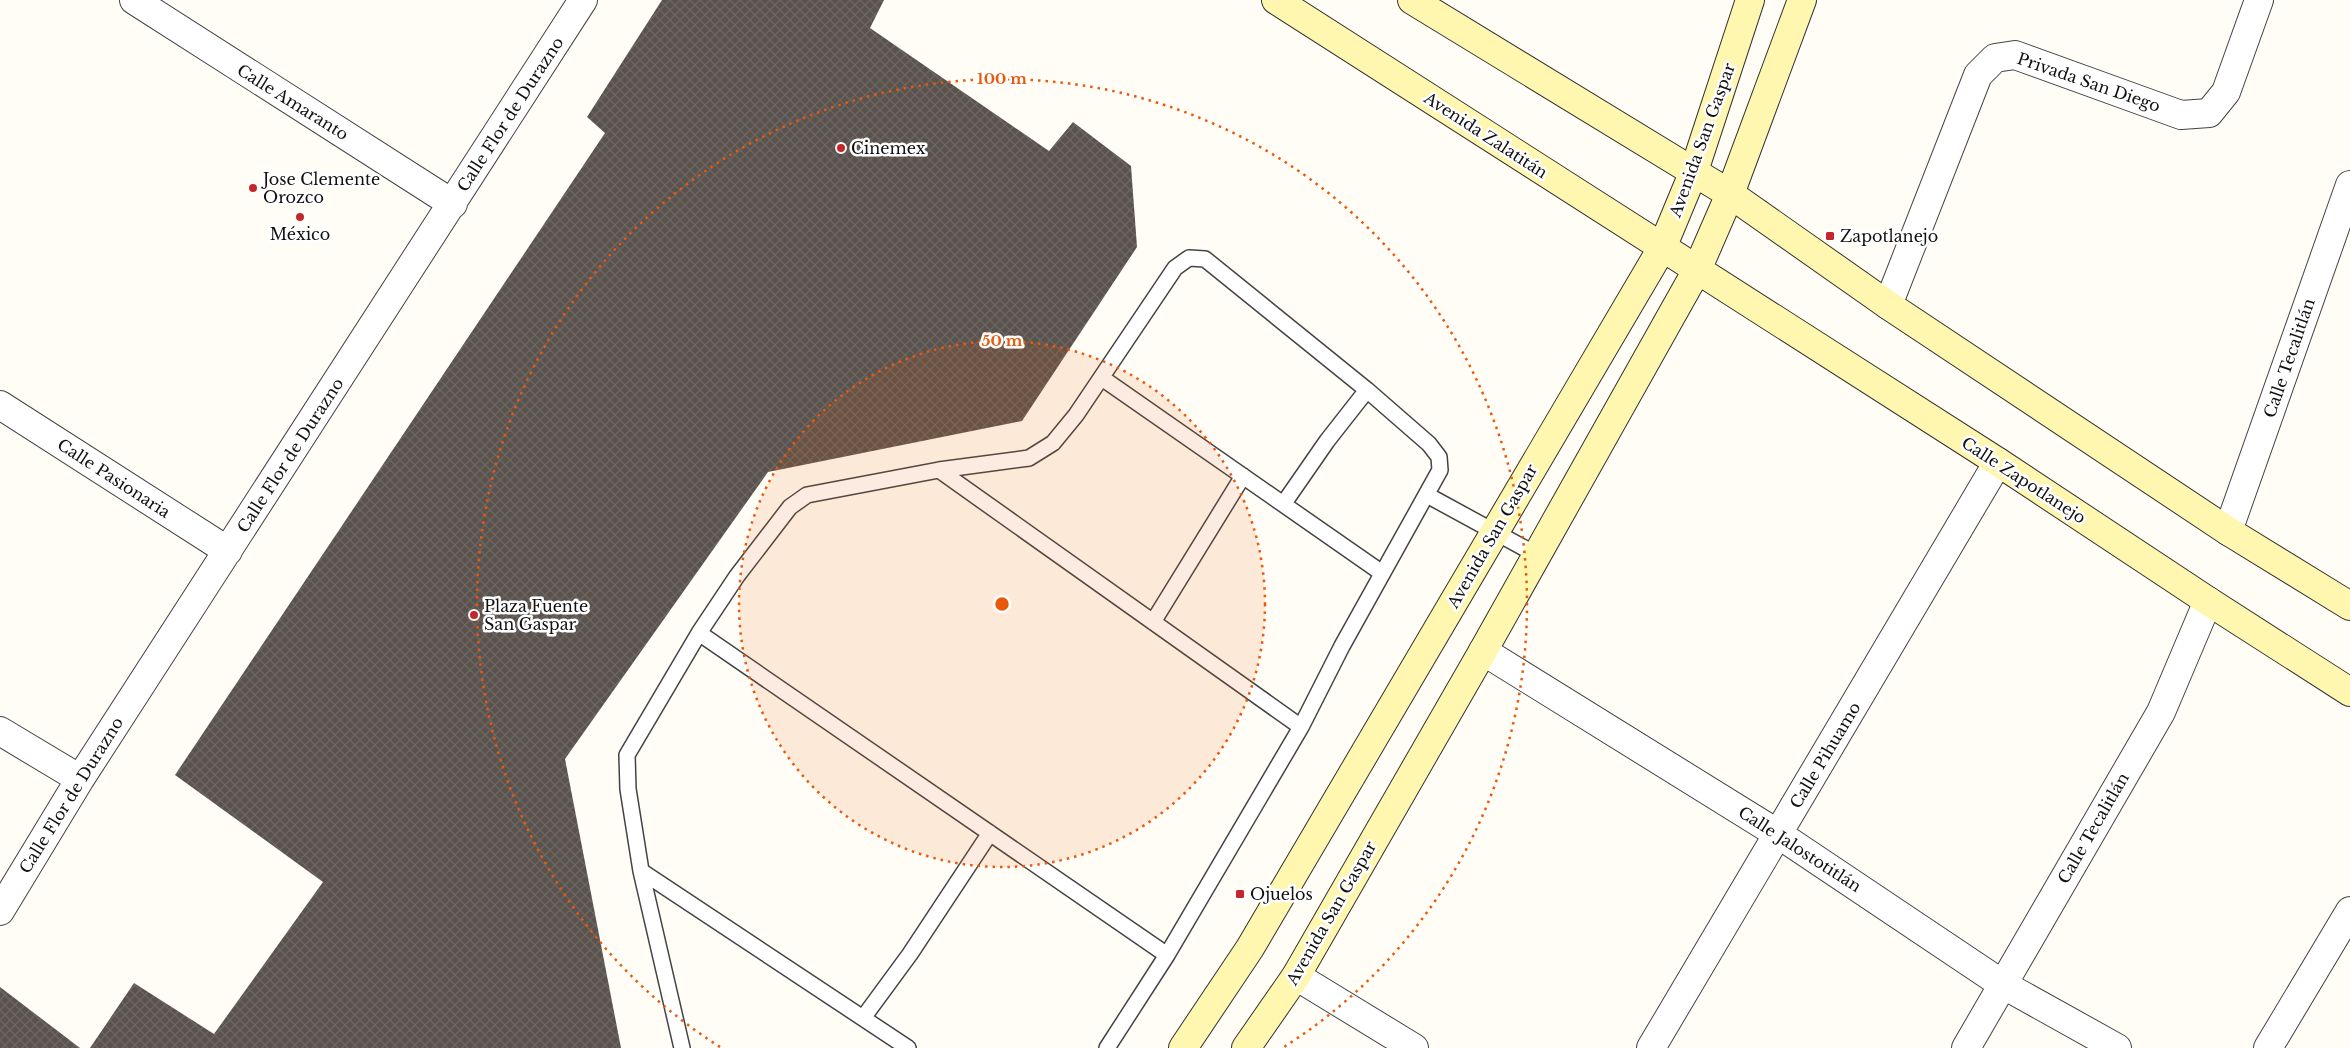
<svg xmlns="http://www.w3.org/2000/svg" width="2350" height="1048" font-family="'Libre Baskerville',serif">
<defs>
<pattern id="building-cross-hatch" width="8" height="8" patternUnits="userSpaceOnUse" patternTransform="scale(1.25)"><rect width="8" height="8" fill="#5a524d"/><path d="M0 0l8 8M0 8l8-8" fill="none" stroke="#6d6662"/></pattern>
</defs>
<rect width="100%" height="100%" fill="#fffdf5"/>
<!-- building -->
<path fill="url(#building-cross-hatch)" d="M662,0h222l-14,28 179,123 24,-29 58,44 6,81 -115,174 -254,51 -203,287 56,289h-531l44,-65 80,51 109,-152 -148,-107 430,-642 -18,-16z
M0,987l80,61h-80z"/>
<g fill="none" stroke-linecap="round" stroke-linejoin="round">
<!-- lane casing -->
<g stroke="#444" stroke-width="18">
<path id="lane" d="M1102,378l280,195
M939,470l362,257
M1427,495l110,60
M1284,503l43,-62 40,-51
M1153,622l90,-146
M699,633l468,322
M641,871l267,177
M863,1018l47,-64 80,-121
M682,1048l-41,-177 -13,-82 -1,-34 72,-122 38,-57 53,-69 17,-12 132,-25 90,-12 24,-15 23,-28 99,-147 14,-10 16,1 162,131 62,54 10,13 1,13 -98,176 -41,81 -134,228 -60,93"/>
</g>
<!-- street casing -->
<g stroke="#444" stroke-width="30">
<path id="street" d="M134,0l319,204
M1888,305l90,-230 17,-17 20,-3 166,60 28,-2 17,-21 33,-92
M0,405l228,146
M2228,531l122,-346
M1483,651l295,183 224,150 115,64
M0,731l80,48
M0,911l80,-132 503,-779
M1296,976l118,72
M1651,1048l347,-586
M1966,1048l195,-336 47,-111
M2268,1048l82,-137"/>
</g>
<!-- secondary casing -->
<g stroke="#333" stroke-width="30">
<path id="secondary" d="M1276,0l722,462 210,139 142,91
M1412,0l318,194 158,111 340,226 122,75
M1183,1048l67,-100 412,-700 32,-77 56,-171
M1246,1048l50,-72 187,-325 214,-381 33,-76 72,-194"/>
</g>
<!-- lane -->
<use href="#lane" stroke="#fff" stroke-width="15"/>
<!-- street -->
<use href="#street" stroke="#fff" stroke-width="28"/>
<!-- secondary -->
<use href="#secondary" stroke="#fff6b0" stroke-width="28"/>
</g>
<!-- distance rings -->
<circle cx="1002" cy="604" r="263" fill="#e8590c" fill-opacity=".12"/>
<g fill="none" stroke="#e8590c" stroke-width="2.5" stroke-dasharray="2.5 5">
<circle cx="1002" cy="604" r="263"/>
<path d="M720 1047A525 525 0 1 1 1284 1047"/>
</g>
<!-- markers -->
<g fill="#c4262e" stroke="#fff" stroke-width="2">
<circle cx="841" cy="148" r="5"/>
<circle cx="253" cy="188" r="5"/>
<circle cx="300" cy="217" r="5"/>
<rect x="1825" y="231" width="10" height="10" rx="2.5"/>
<circle cx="474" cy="615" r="5"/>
<rect x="1235" y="889" width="10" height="10" rx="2.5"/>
</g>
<g text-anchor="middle" stroke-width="5" stroke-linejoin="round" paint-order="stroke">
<!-- street labels -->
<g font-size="16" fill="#111" stroke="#fff">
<text transform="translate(2089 82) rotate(19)" y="6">Privada San Diego</text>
<text transform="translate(293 102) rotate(32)" y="6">Calle Amaranto</text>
<text transform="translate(510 114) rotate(-57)" y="6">Calle Flor de Durazno</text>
<text transform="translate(1486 135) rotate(33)" y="6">Avenida Zalatitán</text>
<text transform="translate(1702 140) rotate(-70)" y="6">Avenida San Gaspar</text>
<text transform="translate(2289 358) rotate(-71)" y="6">Calle Tecalitlán</text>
<text transform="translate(290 455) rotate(-57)" y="6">Calle Flor de Durazno</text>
<text transform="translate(114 478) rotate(33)" y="6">Calle Pasionaria</text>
<text transform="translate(2024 480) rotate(33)" y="6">Calle Zapotlanejo</text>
<text transform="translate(1492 536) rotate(-60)" y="6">Avenida San Gaspar</text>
<text transform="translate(1825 755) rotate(-59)" y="6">Calle Pihuamo</text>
<text transform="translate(71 795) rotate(-58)" y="6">Calle Flor de Durazno</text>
<text transform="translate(2093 828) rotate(-60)" y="6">Calle Tecalitlán</text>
<text transform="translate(1800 849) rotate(33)" y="6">Calle Jalostotitlán</text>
<text transform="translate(1331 913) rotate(-60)" y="6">Avenida San Gaspar</text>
</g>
<!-- poi labels -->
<g font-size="16" fill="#111" stroke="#fff" text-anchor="start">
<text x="851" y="154">Cinemex</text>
<text x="263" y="185">Jose Clemente<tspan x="263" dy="18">Orozco</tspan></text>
<text x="300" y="240" text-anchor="middle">México</text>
<text x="1840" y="242">Zapotlanejo</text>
<text x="484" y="612">Plaza Fuente<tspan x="484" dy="18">San Gaspar</tspan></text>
<text x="1250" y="900">Ojuelos</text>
</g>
</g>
<circle cx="1002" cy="604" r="8" fill="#e8590c" stroke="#fff" stroke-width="2.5"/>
<g font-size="15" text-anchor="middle" font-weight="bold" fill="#e8590c" stroke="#fff" stroke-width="5" stroke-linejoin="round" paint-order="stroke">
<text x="1002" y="84">100 m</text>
<text x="1002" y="346">50 m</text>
</g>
</svg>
